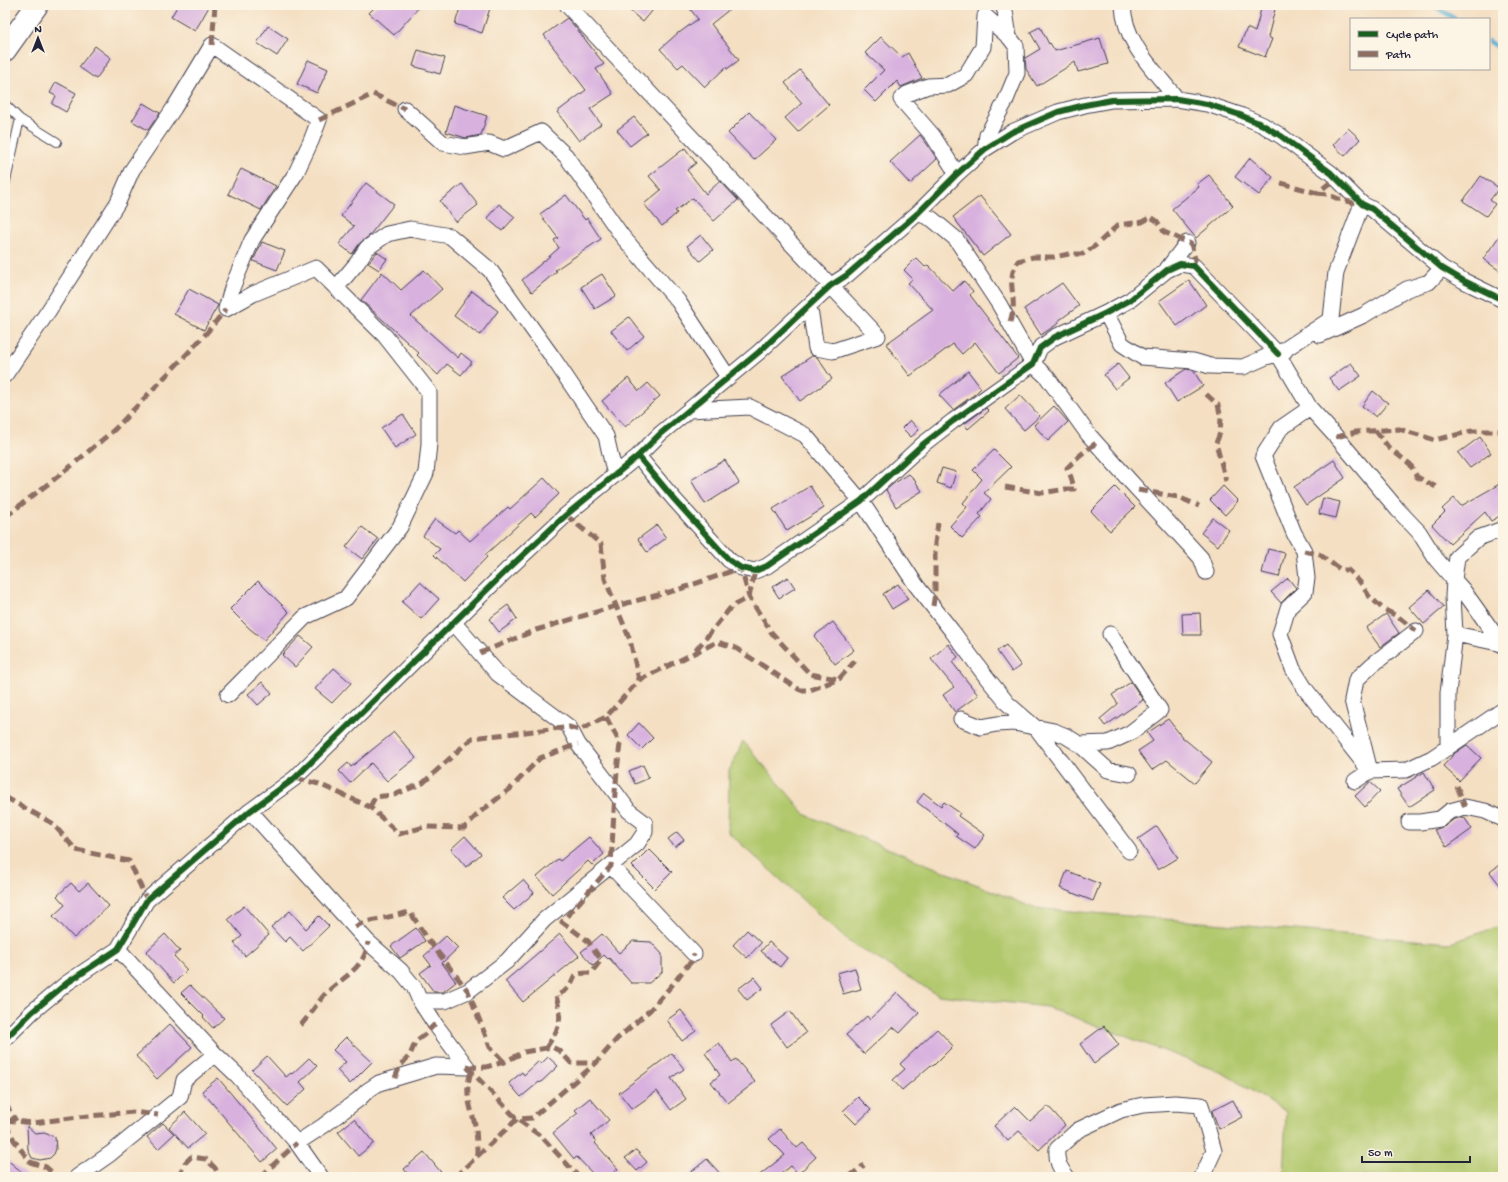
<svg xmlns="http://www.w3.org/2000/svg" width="1508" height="1182" font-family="'Gochi Hand',sans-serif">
<rect width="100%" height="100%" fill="#fcf5e5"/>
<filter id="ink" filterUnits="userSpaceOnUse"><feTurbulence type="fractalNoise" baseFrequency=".025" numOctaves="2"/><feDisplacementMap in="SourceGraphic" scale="8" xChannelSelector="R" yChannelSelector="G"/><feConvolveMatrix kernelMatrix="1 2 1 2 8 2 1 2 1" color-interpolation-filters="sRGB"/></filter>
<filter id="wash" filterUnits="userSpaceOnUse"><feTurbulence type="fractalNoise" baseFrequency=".012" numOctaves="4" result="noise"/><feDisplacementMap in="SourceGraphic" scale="16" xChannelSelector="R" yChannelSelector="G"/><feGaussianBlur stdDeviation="0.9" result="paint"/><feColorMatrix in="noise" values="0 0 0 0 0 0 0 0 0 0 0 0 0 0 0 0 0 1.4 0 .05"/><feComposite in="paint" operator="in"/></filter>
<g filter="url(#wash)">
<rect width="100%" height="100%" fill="#f4dfc2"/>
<!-- green -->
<path fill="#b0c76b" stroke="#697453" d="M743,741l63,74 228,93 416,35 53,-18v252h-220l3,-65 -63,-39 -176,-66 -109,-12 -90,-54 -120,-109 1,-61z"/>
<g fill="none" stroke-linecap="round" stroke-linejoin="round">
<!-- stream -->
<path stroke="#52acd0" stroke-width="4.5" d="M1433,5l22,14
M1489,41l14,10"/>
</g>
<g id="blocks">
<!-- building -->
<path fill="#d8b1df" d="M178,5h32l-15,26 -24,-14z
M377,5h44l-27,30 -25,-22z
M461,5h30l-9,28 -27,-9z
M623,5h34l-14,17z
M687,5h48l-24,19 28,36 -12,9 -1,-2 -21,20 -22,-23 -5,4 -18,-19 19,-17v1l19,-14z
M1262,5h14l-8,32 4,2 -7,18 -26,-10 8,-19 8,4z
M567,18l10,11 27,35 -8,5 17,25 -23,15 11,15 -22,17 -22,-29 29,-22 -42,-55z
M268,26l20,13 -11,17 -20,-13z
M1040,27l9,17 1,-1 5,8 45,-13 8,26 -30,8 -3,-10 -38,24 -11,-17 -1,-11 15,-9 -10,-17z
M881,37l21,20 6,-4 14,25 -21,9 -4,-6 -21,21 -12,-12 20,-20 -19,-17z
M95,46l16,12 -15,21 -17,-12z
M418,50l27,8 -5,16 -27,-8z
M308,60l20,9 -11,24 -20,-9z
M800,70l29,35 -31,27 -13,-14 17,-15 -17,-20z
M56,82l20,11 -10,19 -14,-8 4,-8 -6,-3z
M143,103l17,10 -12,17 -16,-9z
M454,105l33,11 -6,19 -15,3 -20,-6z
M749,112l27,28 -22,20 -26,-27z
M634,117l13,16 -17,13 -13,-16z
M1348,128l12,11 -15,17 -12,-11z
M920,135l7,9 10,15 -27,25 -20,-22z
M685,148l11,15 -9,7 19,24 14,-13 18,19 -24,21 -21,-23 -18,13 2,2 -15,13 -18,-22 17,-14 -12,-14z
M1250,158l23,19 -14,18 -24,-18z
M241,169l35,17 -15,24 -33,-16z
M1209,175l24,31 -37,32 -24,-29 27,-22 -2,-3z
M1481,176l18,12 -9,12 5,4 -9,12 -23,-15z
M366,183l28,21 -25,32 -9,7 -8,11 -13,-10 15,-18 -13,-10z
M462,184l16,21 -22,17 -16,-21z
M566,195l19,25 2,-2 14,21 -46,31 2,1 -25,21 -10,-12 37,-32 -5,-8 4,-2 -18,-24z
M980,196l31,38 -28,22 -30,-39z
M499,204l16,13 -13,14 -15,-13z
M1503,231v42l-20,-14z
M701,235l12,15 -13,11 -13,-15z
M262,242l23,9 -8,19 -24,-9z
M377,252l10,7 -8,11 -11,-7z
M916,258l9,9 3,-2 25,26 11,-10 9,10 -3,4 48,63 -19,15 -24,-31 -13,12 -9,-10 -43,32 -24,-32 47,-34 -25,-27 5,-4 -9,-9z
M424,270l18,19 -31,27 47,42 3,-5 11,9 -11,13 -14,-11 -9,11 -21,-20 2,-2 -58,-53 21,-28 19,18z
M602,274l14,22 -21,13 -14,-22z
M1189,280l17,25 -29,21 -18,-25z
M1062,283l17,23 -21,15 1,2 -18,12 -17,-26z
M189,289l29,16 -14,25 -30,-16z
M472,291l26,20 -18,24 -26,-19z
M629,317l15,19 -17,15 -16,-20z
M812,356l5,1 15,22 -32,22 -18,-25z
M1351,363l10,13 -22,15 -10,-13z
M1118,364l11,14 -14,11 -11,-14z
M1186,369l7,1 10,16 -26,16 -12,-19z
M968,371l13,17 -6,6 -22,16 -14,-15z
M628,378l11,13 9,-8 12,13 -35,31 -23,-26z
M1373,391l15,12 -12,14 -14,-11z
M1020,395l20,21 -16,14 -19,-21z
M1054,406l14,16 -20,19 -14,-16z
M986,408l3,3 -21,18 -4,-5z
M403,414l13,20 -21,14 -14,-20z
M910,420l9,10 -8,7 -9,-9z
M1480,437l11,16 -21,15 -12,-15z
M994,450l17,17 -27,26 7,6 -12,15 3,3 -20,21 -12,-12 17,-19 -4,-4 19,-24 -9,-9z
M725,460l14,23 -34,21 -14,-24z
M1334,460l11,18 -39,27 -12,-18z
M942,468l14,4 -5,16 -14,-5z
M909,474l4,4 9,13 -26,16 -10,-17 7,-6z
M544,478l15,16 -24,23 -4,-4 -46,42 2,2 -24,25 -29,-27 6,-6 -17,-13 12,-17 20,14 3,-3 12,11 38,-34 2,2z
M1503,482v32l-12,7 -6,-9 -35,32 -18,-19 13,-13 -3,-3 12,-11 7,8z
M810,486l14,22 -37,23 -14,-22z
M1223,486l15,15 -13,14 -15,-15z
M1115,487l20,20 -25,24 -19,-20z
M1323,498l17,4 -4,16 -17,-4z
M1213,518l16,12 -11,16 -17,-13z
M657,525l9,13 -19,14 -9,-13z
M362,527l16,12 -16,20 -16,-12z
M1268,549l17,4 -6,24 -17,-4z
M788,577l7,11 -16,10 -7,-11z
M1288,578l8,10 -15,15 -10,-11z
M258,581l31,31 -25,28 -14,-11 -20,-20z
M420,582l19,17 -18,20 -19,-17z
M898,584l10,15 -16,10 -9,-15z
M1429,590l15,17 -20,17 -15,-17z
M508,605l9,14 -18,13 -10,-13z
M1200,613l1,22h-18l-1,-21z
M1386,614l13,19 -19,14 -14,-19z
M833,622l21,28 -19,14 -21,-28z
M300,636l13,11 -18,20 -13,-12z
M948,644l10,13 -6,5 26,33 -23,17 -12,-17 11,-8 -23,-28z
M1006,645l15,21 -9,6 -15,-21z
M334,668l17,15 -19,20 -17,-14z
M262,682l10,11 -14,12 -10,-11z
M1131,682l12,18 -38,26 -5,-7 18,-15 -6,-9z
M1168,719l14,18 30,25 -17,21 -28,-23 -15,10 -14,-19 15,-10 -6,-8z
M639,723l14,15 -11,11 -14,-14z
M394,732l22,26 -29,23 -16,-18 -21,20 -11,-12 9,-8 3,4z
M1467,745l14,13 -22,23 -16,-15 12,-13z
M643,765l6,13 -14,6 -6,-13z
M1424,772l11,18 -26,17 -12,-18z
M1370,782l10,9 -15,16 -10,-11z
M924,793l17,13 3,-4 16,11 -2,3 27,19 -10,14 -19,-13 2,-2 -41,-32z
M1464,817l8,12 -25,18 -13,-17 11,-4 9,-7z
M1157,826l21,32 -20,12 -20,-31z
M677,832l7,8 -9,7 -7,-8z
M465,836l16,18 -15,13 -15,-18z
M589,837l15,17 -12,11 -4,-4 -36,33 -15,-17 21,-18 2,2z
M649,849l23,23 -17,17 -23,-23z
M1503,862v27l-13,-17z
M1067,871l33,13 -7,17 -33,-13z
M523,880l11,13 -20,17 -12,-12z
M71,883l8,8 9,-8 21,23 -35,32 -21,-22 12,-11 -8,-9z
M244,906l25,29 -24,21 -11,-13 8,-7 -14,-17z
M290,911l16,18 13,-13 10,10 -26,25 -13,-14 -5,5 -14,-15z
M416,928l9,13 -25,17 -9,-12z
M747,930l14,13 -14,15 -14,-13z
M165,934l15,17 -6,5 13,14 -13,13 -28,-31z
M560,934l19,22 -56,46 -18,-21z
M602,934l17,19 14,-12 18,1 11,12v18l-13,11h-18l-22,-25 -1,1 -4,-4 -11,10 -12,-13z
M446,936l12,12 -16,15 14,19 -13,10h-9l-14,-19 11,-8 -7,-9z
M769,942l18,16 -7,9 -19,-16z
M855,968l6,21 -18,5 -6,-21z
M754,977l9,11 -16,12 -9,-11z
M190,985l34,33 -11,10 -10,-11 1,-1 -23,-23z
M897,992l22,21 -19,20 -7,-6 -29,27 -18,-19 21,-19 3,4z
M681,1010l15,21 -14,10 -15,-21z
M790,1011l16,22 -19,14 -16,-22z
M170,1024l22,23 -35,32 -21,-23z
M1104,1026l15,19 -25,19 -14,-20z
M937,1029l16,17 -20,20 -2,-1 -29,25 -9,-10 12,-11 -5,-5z
M346,1037l26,25 -22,22 -13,-14 9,-8 -13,-12z
M719,1043l13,19 4,-3 19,23 -27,21 -17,-21 9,-7 -15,-22z
M672,1053l12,16 -13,9 15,21 -15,11 -14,-19 -25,18 -13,-16z
M267,1056l19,21 5,-4 1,1 17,-16 8,8 -17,16 6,7 -19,17 -35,-36z
M548,1057l10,9 -18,17 -1,-1 -18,15 -12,-14 13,-11 2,3 15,-14 2,3z
M218,1078l59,71 -15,13 -60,-71z
M858,1097l13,13 -15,14 -13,-13z
M590,1098l19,22 -18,15 5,7 -1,1 23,26 -10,8h-9l-4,-4 -2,1 -16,-17 -3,2 -21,-26 25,-20 -3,-3z
M1233,1100l9,17 -23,12 -7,-18z
M1015,1106l15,15 18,-15 17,19 -26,25 -20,-19 -11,10 -14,-15z
M185,1112l20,22 -17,14 -19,-21z
M354,1119l20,24 -16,13 -20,-24z
M163,1123l11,11 -16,15 -11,-12z
M27,1126l9,8 8,-1 11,4 1,12 -2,5 -4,4 -10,2 -8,-2 -4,-8z
M780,1129l17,19 6,-5 13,14 -18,17 -7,-8 -14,11h-20l28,-22 -16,-16z
M636,1150l11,12 -10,9 -12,-13z
M424,1152l21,25h-35l-6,-8z
M5,1158l23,19h-23z
M707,1159l16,18h-38z"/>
</g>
</g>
<g filter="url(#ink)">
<use href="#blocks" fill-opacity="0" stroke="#423e4f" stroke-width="1"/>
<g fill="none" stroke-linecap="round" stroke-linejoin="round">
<!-- service casing -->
<g stroke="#423e4f" stroke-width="10">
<path id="service" d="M5,104l15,15 37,23
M5,185l15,-66"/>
</g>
<!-- minor casing -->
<g stroke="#423e4f" stroke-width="17">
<path id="minor" d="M567,5l311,331 -45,15 -17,-3 -5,-33 -8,-4
M1003,5l2,6 4,26
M1123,5c1,38 32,66 54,94
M985,16l24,21 7,9 1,27 -12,29 -18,33 -2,14
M405,109l38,34 22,4 24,-4 15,6 37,-17 25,24 56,80 56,65 50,76
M957,174l-24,-38 -32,-37 6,-5 21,-8 20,-1 18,-10 17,-28 2,-31
M1362,204l-26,68 -5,47 -53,35 32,54 -29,20 -18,28 31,77 10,18 3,27 -2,14 -17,16 -8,26 13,35 13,21 64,81 36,-1 26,-12 71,-48
M918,213l14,6 24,20 43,65 34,60 14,13 41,57 42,47 71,77 5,14
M1167,269l20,-26
M336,288l21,-25 10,-15 20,-14 23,-5 40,7 40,34 61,85 55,81 9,39
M226,309l27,-15 63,-26 69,68 44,56v52l-3,29 -26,54 -54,71 -41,19 -77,78
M1106,313l16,31 20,13 51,4 17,5 33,1 23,-10 12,-3 7,-3
M1320,335l44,-20 43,-26 22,-7 13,-14
M5,375l44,-65 69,-108 14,-32 42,-62 38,-63 107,75 -8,21 -15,32 -44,67 -20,48 -6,21
M1310,408l30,33 58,69 21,22 17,27 18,21 -1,17 2,37 -7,59v55
M689,410l61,-3 55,28 56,66 55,84 36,46 35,47 21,26 29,25 92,122
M638,456l36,43 55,61 12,8 14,3 12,-5 94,-65 61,-56 31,-24 80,-57 7,-16 15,-11 51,-24 24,-13 37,-30 13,-6 14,2 84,88
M1503,529l-25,9 -21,19 -3,23 9,10 40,56
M1455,634l48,10
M961,719l20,8 16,-3 17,-1 40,8 12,5 13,8 29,26 21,4
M1079,744l29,-1 22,-10 30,-23 -50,-76
M1355,781l15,-10 -18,-71 4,-20 16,-15 44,-34
M250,811l118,131 33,29 13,16 6,14 15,23 32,43
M1409,822h11l20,-3 10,-8 15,-4 20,4 18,8
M611,866l83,88
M118,949l97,105 22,21 60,68 24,34
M420,1001h25l23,-10 39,-30 37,-41 93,-76 8,-12v-9l-16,-12 -14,-19 -37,-48 -9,-17 -71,-53 -44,-51
M5,1039l27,-27 35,-29 51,-34 29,-49 103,-89 45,-33 212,-208 59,-55 72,-59 22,-22 99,-82 71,-66 17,-11 71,-62 39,-39 28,-25 27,-17 46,-20 27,-7 27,-5 65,-1 30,5 33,11 23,10 18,11 50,37 31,31 10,5 70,59 22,13 39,19
M297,1143l26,-17 36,-27 8,-8 12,-8 57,-17 31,1
M77,1177l33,-23 70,-57 4,-17 31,-26
M1067,1177c-8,-10 -11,-16 -10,-28l21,-19 43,-20 22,-5 32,-2 26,2 13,46 -12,26"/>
</g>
<!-- trunk casing -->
<g stroke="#423e4f" stroke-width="24">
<path id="trunk" d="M5,50l32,-45"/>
</g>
<!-- service -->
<use href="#service" stroke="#fff" stroke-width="8"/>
<!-- minor -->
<use href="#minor" stroke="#fff" stroke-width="15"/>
<!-- trunk -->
<use href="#trunk" stroke="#fff" stroke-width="22"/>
<!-- quiet -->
<path stroke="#8d6e63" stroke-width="5" stroke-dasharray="10 5" stroke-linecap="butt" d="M212,45l3,-40
M319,120l54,-26 32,15
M1281,183l36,10 19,-15
M1317,193l10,1 14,6 20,4
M1010,322c1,-3 2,-8 3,-12 2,-19 -7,-30 5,-49l15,-4h21l15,-3h14l12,-8 23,-21 24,-3 9,-5 6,4 7,11 27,12 4,15 -1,7
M1206,394l12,11 3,13 -1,15 -4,10 10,38
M1375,430l14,18 21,16 7,13 23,12
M1336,437l20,-5 43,-3 36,11 37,-9h31
M1005,487l37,6 24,-4h8l-3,-12 -4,-9 12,-12 17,-13
M1138,490l40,7 21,9
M566,515l35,29 4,35 25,61 9,40
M5,517l65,-50 45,-38 89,-93 22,-27
M1304,551l15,3 22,16h7l12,12 9,14 14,13 14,7 19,15
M933,606l2,-13v-50l3,-20
M696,650l36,-44 17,-9 6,-26
M480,653l56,-23 80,-24 61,-16 64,-22 8,29 22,35 39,42 28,5
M295,778l24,6 51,23 29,27 25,-7 40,1 16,-16 30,-23 30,-31 38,-14
M1457,786l8,21
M5,797l47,26 24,27 53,11 18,39
M370,807l5,-10 19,-2 29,-12 49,-45 97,-11 10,3 27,-13 33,-37 78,-38 17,5 66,43h10l29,-11 16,-18
M355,927l7,-4 48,-11 19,29 39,50 22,56 14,15
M301,1025c9,-10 16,-22 25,-32 17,-16 39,-25 42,-51
M546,1048c14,-21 17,-27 10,-52 3,-2 8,-4 11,-7 11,-12 1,-16 24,-16l10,-13 -13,-19 -26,-19 49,-56 4,-74 5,-49 -14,-26
M467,1067l50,52 25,18 37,40
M467,1067h19l18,-5 20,-10 28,-5 8,4 11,12h25
M471,1072c-8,23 1,36 5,58 1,9 1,18 1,28
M395,1078l5,-12 10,-11 6,-14 8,-6 11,-11
M5,1103l11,18
M5,1120l28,3 45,-6 56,-5 24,3
M5,1123l9,17 16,22 16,5 11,10
M178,1177l7,-14 6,-6 15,2 9,9 5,9
M260,1177l37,-34
M455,1177l62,-58 15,-1 64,-55 21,-24 33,-29 23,-26 12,-16 6,-6 3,-8
M849,1177l15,-12"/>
<!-- cycleway casing -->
<g stroke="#fcf5e5" stroke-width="8">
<path id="cycleway" d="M638,456l36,43 55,61 12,8 14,3 12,-5 94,-65 61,-56 31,-24 80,-57 7,-16 15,-11 51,-24 24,-13 37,-30 13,-6 14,2 84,88
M5,1039l27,-27 35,-29 51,-34 29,-49 103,-89 45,-33 212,-208 59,-55 72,-59 22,-22 99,-82 71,-66 17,-11 71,-62 39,-39 28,-25 27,-17 46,-20 27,-7 27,-5 65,-1 30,5 33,11 23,10 18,11 50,37 31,31 10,5 70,59 22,13 39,19"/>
</g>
<!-- cycleway -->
<use href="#cycleway" stroke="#1b5e20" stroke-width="6"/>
</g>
</g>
<!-- margin -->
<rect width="1508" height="1182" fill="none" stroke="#fcf5e5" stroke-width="20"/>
<!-- legend -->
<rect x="1350" y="18" width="140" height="52" fill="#fcf5e5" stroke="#a5a1a1"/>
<rect x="1358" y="31" width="20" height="6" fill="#1b5e20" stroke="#a5a1a1"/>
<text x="1386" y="38" font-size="12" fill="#22223b">Cycle path</text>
<rect x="1358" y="51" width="20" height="6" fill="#8d6e63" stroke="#a5a1a1"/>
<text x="1386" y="58" font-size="12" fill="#22223b">Path</text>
<!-- north arrow -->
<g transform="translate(38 38)" stroke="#fcf5e5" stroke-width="3" paint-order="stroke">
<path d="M0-3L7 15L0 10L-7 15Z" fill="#22223b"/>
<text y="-6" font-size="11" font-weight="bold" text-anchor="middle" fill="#22223b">N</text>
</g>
<!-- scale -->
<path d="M1362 1156v6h108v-6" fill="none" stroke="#22223b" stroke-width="2"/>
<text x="1368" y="1156" font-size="12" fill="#22223b" stroke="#fcf5e5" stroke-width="3" paint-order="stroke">50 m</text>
</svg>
